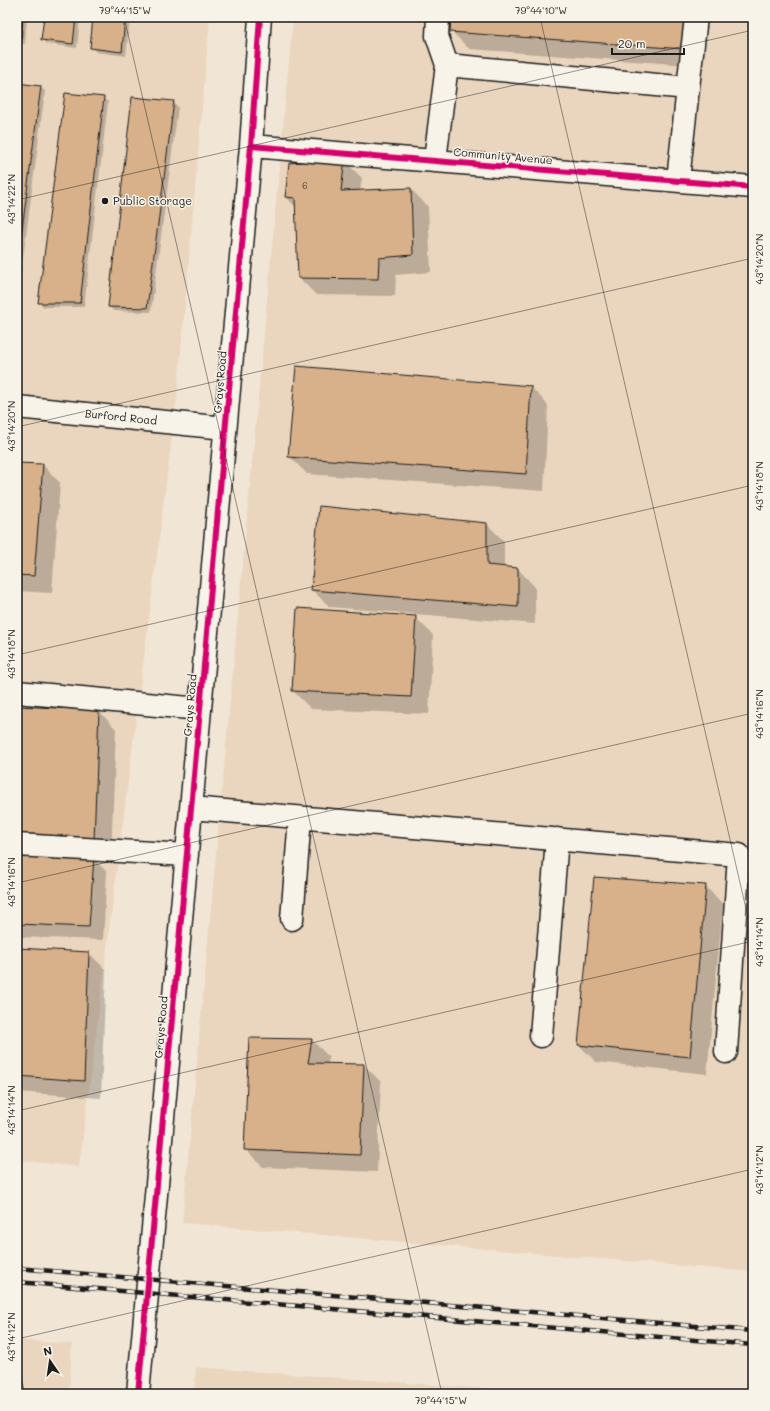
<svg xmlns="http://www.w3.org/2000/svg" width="770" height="1411" font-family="Mali,sans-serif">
<rect width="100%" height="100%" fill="#f1e6d5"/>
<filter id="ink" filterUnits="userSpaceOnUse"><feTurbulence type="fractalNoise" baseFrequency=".025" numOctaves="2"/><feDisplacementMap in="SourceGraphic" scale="8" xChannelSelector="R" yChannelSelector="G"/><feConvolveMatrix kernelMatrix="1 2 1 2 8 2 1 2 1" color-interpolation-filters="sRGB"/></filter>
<g filter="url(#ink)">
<!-- built -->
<path fill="#ead6be" d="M17,17h193l-33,381 -98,769 -62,-7z
M293,17h460v1255l-571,-49z
M17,1340l55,4 -3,50h-52z
M196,1367l360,27h-362z"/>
<!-- shadow -->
<path fill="#0003" d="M17,17h10l-2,27 -8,-1z
M45,17h35l-3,31 -30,-4 -5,-4z
M94,17h36l-4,39 -30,-4 -5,-5z
M452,17h253l-4,49 -232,-17 -18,-18z
M17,84l23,3 5,4 -27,205z
M103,98l5,4 -24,205h-40l-5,-5z
M173,102l5,5 -27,205 -37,-1 -5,-4z
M344,160l18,18 -2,13 51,-2 17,18 3,65 -35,3 -1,21 -79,-1 -17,-17 -2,-70 -11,-11 4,-33z
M531,387l17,18 -4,86 -237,-17 -18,-18z
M17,464l26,1 17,18 -8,110 -35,-2z
M487,524l17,17v27l14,1 17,18v37l-205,-17 -18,-17z
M298,609l117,8 18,18 -4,79 -118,-5 -18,-18z
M17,707l82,4 17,18 -5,128 -94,-8z
M17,854l76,4 14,14 -4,68 -86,-3z
M705,886l18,18 -16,170 -111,-12 -17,-17z
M17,949l72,4 17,17 -5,128 -84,-6z
M312,1040l17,17 -1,7 36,1 17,17 -4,90 -114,-5 -18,-18z"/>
<!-- building -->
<path fill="#d8b18a" stroke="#1c1c1c" d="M17,17h6l-2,23h-4z
M44,17h32l-3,27 -32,-4z
M93,17h32l-3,35 -32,-4z
M451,17h235l-2,32 -234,-17z
M17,83l24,3 -24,181z
M65,93l39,4 -24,206h-42z
M132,97l42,4 -27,207 -39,-1z
M345,159l-4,32 70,-3 2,67 -34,3 -1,21 -80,-1 -3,-80 -10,-1 4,-34z
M296,366l235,20 -5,88 -238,-17z
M17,463l26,1 -9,112 -17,-1z
M319,506l168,17v42l31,3v39l-207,-17z
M297,608l119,8 -5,81 -119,-6z
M17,706l82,4 -5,130 -77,-7z
M17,853l77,4 -5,70 -72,-3z
M594,877l112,8 -16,172 -112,-12z
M17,948l72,4 -5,129 -67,-5z
M249,1038l63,1 -4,24 56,1 -4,91 -116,-5z"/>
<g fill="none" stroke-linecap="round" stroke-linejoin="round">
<!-- minor casing -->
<g stroke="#1c1c1c" stroke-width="25">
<path id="minor" d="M438,17l-1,19 10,29
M688,88l8,-71
M251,146l502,41
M435,160l12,-95 241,23 -10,92
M17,407l208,21
M17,692l183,17
M191,808l548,47 -13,197
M17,845l170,10
M292,919l8,-101
M541,1036l16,-197
M138,1394l113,-1248 9,-129"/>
</g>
<!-- minor -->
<use href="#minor" stroke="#f7f3e8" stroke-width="22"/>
<!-- rail casing -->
<g stroke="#1c1c1c" stroke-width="4.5">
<path id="rail" d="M17,1268l736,63
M17,1282l736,63"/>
</g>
<!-- rail -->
<use href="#rail" stroke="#f7f3e8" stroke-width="3" stroke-dasharray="9" stroke-linecap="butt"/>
<!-- cycleway casing -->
<g stroke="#f7f3e8" stroke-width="8">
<path id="cycleway" d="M251,146l502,41
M138,1394l113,-1248 9,-129"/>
</g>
<!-- cycleway -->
<use href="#cycleway" stroke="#d6006c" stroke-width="6"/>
</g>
</g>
<!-- ticks -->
<path fill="none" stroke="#1c1c1c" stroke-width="1" stroke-opacity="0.45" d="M124,17l318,1377M540,17l213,922M17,200l736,-170M17,427l736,-169M17,655l736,-170M17,883l736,-170M17,1111l736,-170M17,1339l736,-170M17,1358l8,36"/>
<!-- markers -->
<circle fill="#1c1c1c" stroke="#f7f3e8" stroke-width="1.5" cx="105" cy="201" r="4"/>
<g text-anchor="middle" stroke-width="3" stroke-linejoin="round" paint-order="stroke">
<!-- number labels -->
<g font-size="9" fill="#4b4138">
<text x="305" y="189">6</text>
</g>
<!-- street labels -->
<g font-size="11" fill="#1c1c1c" stroke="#f7f3e8">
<text transform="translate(503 156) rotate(5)" y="4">Community Avenue</text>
<text transform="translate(220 382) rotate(-85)" y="4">Grays Road</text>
<text transform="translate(121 417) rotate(6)" y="4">Burford Road</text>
<text transform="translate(190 705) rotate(-85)" y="4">Grays Road</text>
<text transform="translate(161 1027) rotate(-85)" y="4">Grays Road</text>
</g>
<!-- poi labels -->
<g font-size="11" fill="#1c1c1c" stroke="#f7f3e8" text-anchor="start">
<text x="113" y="205">Public Storage</text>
</g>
</g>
<!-- margin -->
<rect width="770" height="1411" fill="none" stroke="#f7f3e8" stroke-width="44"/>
<!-- north arrow -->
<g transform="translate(50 1361) rotate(347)" stroke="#f7f3e8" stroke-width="3" paint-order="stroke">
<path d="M0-3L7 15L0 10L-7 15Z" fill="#1c1c1c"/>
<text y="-6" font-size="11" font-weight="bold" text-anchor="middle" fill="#1c1c1c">N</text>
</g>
<!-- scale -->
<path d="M612 48v6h72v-6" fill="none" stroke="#1c1c1c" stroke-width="2"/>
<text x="618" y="48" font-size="12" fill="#1c1c1c" stroke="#f7f3e8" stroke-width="3" paint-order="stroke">20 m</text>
<rect x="22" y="22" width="726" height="1367" fill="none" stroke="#1c1c1c" stroke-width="1.5"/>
<g font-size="10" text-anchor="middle" fill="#1c1c1c">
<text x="125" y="14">79°44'15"W</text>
<text x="541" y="14">79°44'10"W</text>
<text transform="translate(11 199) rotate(-90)" y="4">43°14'22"N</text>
<text transform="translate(759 259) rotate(-90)" y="4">43°14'20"N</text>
<text transform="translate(11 426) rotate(-90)" y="4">43°14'20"N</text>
<text transform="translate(759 486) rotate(-90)" y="4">43°14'18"N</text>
<text transform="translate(11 654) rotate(-90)" y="4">43°14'18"N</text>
<text transform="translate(759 714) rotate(-90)" y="4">43°14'16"N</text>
<text transform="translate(11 882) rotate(-90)" y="4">43°14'16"N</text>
<text transform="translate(759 942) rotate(-90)" y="4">43°14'14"N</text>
<text transform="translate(11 1110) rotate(-90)" y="4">43°14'14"N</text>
<text transform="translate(759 1170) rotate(-90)" y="4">43°14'12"N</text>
<text transform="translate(11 1337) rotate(-90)" y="4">43°14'12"N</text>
<text x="441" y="1404">79°44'15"W</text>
</g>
</svg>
